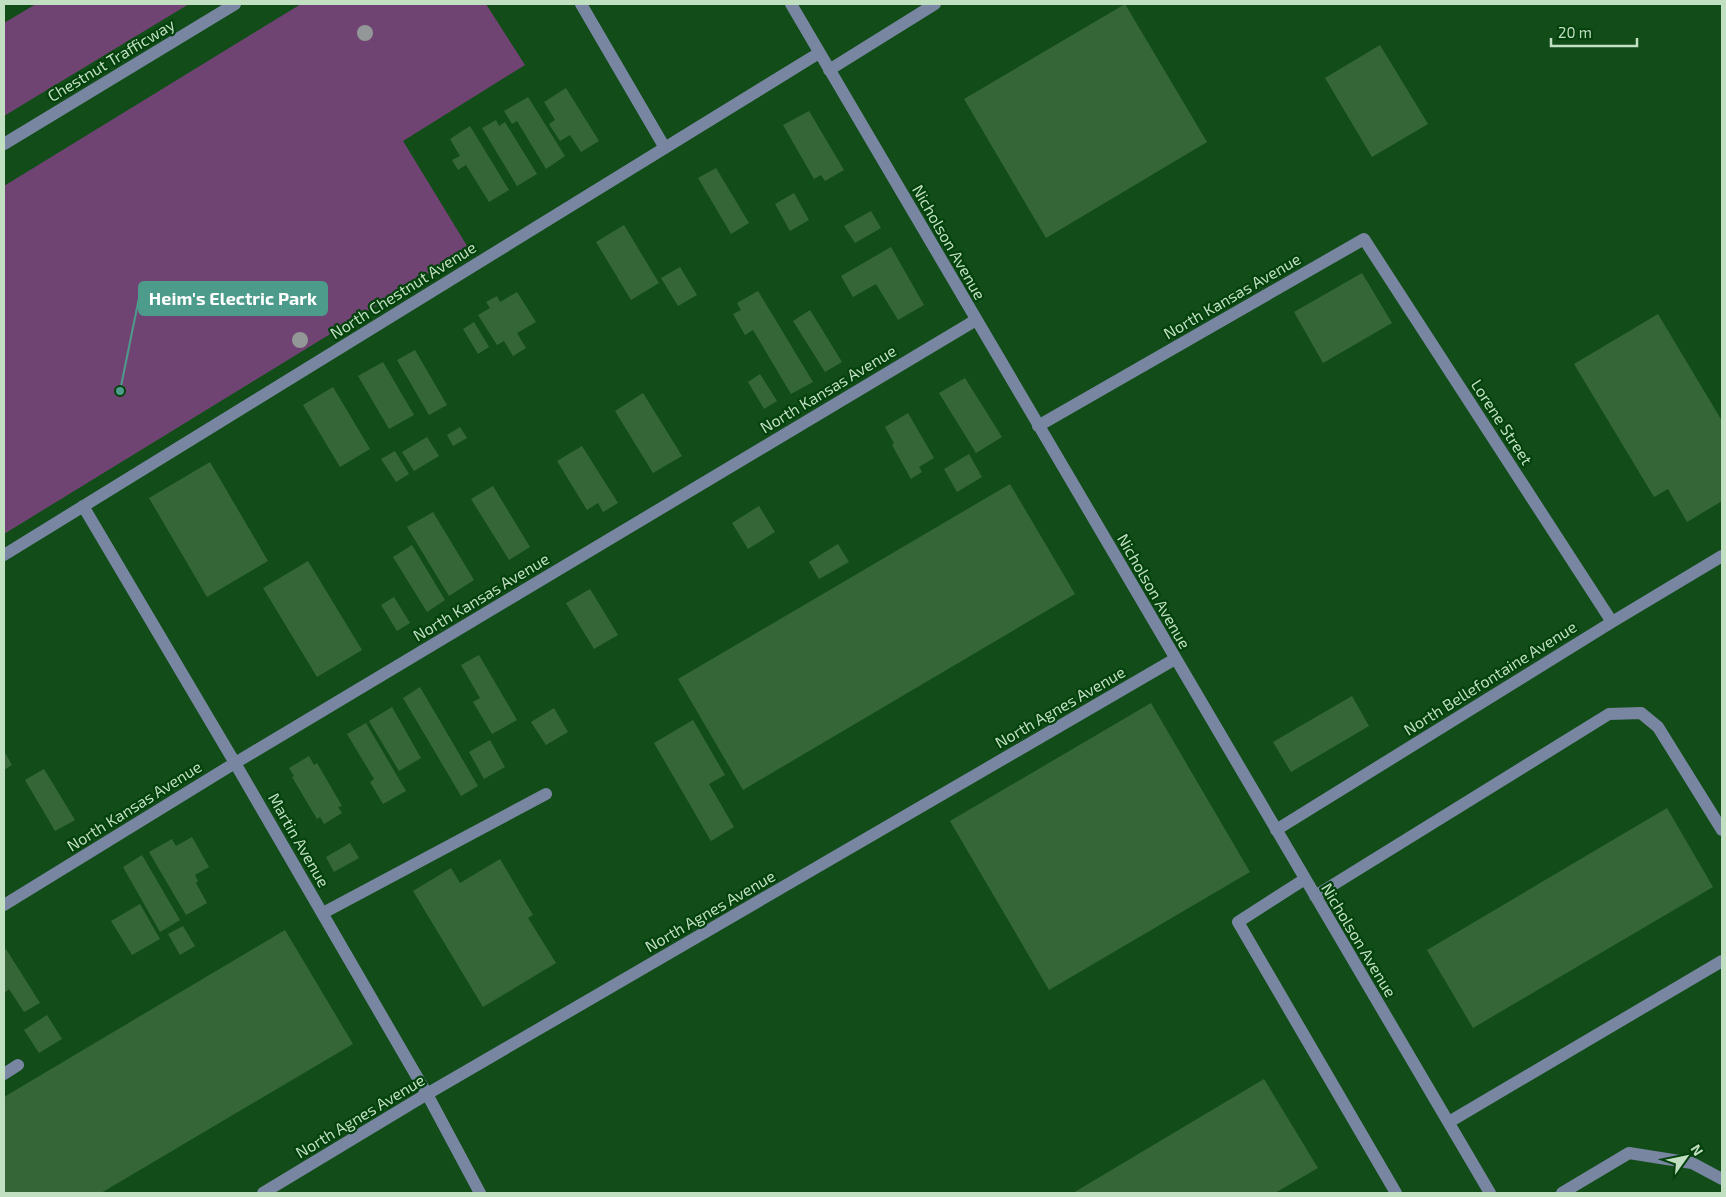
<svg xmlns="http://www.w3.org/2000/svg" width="1726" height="1197" font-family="'Exo 2',sans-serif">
<rect width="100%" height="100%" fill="#124d19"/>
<!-- green -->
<path fill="#704472" d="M36,4h153l-185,112v-93z
M301,4h185l39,61 -122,76 66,108 -465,285v-348z"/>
<!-- building -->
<path fill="#356637" d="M1125,4l82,138 -161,96 -82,-139z
M1380,45l48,79 -56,33 -47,-79z
M566,88l33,53 -18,11 -11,-17 -10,6 -11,-17 6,-4 -11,-18z
M528,97l37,59 -19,13 -29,-48 -5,3 -8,-13z
M809,111l35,59 -19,11 -4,-6 -7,4 -31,-54z
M496,120l3,6 6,-4 32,52 -20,12 -35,-58z
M470,126l39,64 -20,12 -23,-37 -8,5 -6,-10 8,-4 -10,-17z
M716,168l33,55 -18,11 -33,-56z
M794,193l15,27 -19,11 -15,-27z
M871,211l10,17 -26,15 -11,-17z
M624,225l35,58 -28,17 -35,-58z
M891,247l33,58 -26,15 -22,-36 -23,13 -12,-21z
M680,267l17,28 -19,11 -17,-28z
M1362,273l30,50 -69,40 -29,-51z
M758,291l55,91 -22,12 -38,-64 -8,5 -12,-21 8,-4 -4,-7z
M517,292l19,30 -19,11 9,15 -13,8 -9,-15 -7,4 -19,-30 12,-7 -4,-6 11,-6 3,6z
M810,310l32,52 -17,10 -32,-51z
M1658,314l64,107v80l-35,21 -19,-33 -14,8 -80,-133z
M474,322l15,25 -11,7 -15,-25z
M415,350l32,55 -18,10 -32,-55z
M383,362l31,53 -25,14 -31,-53z
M760,374l17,27 -13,8 -16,-27z
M965,378l37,59 -26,16 -37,-60z
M333,387l37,62 -30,18 -37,-62z
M643,393l39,63 -29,17 -38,-62z
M908,413l26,45 -15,9 3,5 -11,7 -19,-34 2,-2 -9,-16z
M460,427l7,11 -14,8 -6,-11z
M427,437l12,19 -25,15 -12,-19z
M582,446l36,57 -15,9 -5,-9 -11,7 -30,-49z
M395,451l14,23 -13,8 -15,-23z
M969,454l13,23 -25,15 -13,-23z
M210,462l58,99 -61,36 -58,-99z
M1010,484l65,110 -332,196 -65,-111z
M493,486l37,61 -21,13 -38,-61z
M759,506l16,26 -27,17 -16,-26z
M433,512l41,68 -25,16 -42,-69z
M838,544l11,18 -30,17 -10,-17z
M412,545l33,55 -18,12 -34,-55z
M308,561l54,89 -45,27 -54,-89z
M590,589l28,46 -24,14 -28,-46z
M394,597l16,26 -13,8 -16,-26z
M479,655l38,65 -25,14 -19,-32 7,-4 -19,-33z
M420,687l58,99 -17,10 -58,-98z
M1352,696l17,30 -78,46 -18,-30z
M1151,703l99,169 -201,118 -99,-169z
M392,707l29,51 -22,13 -30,-50z
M554,708l14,24 -22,13 -15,-23z
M693,720l32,55 -16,9 25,43 -23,14 -57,-98z
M366,723l40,68 -23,13 -13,-22 4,-3 -27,-45z
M490,740l15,27 -21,12 -15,-27z
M4,751l8,14 -8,5z
M309,756l5,9 3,-2 25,43 -4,1 4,6 -18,11 -4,-7 -3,2 -25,-42 2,-1 -5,-8z
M44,769l31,51 -20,11 -30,-51z
M1667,808l46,79 -240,141 -46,-78z
M192,837l17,30 -14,8 3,6 -2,2 11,20 -21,12 -37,-63 23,-13 4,7z
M350,843l9,15 -25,14 -8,-15z
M142,855l38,65 -20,12 -37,-65z
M500,859l33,56 -5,3 28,45 -73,44 -70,-116 38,-23 9,15z
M140,904l20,35 -28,16 -21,-34z
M183,926l12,20 -15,9 -12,-21z
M285,930l68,114 -252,149h-97v-96z
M6,949l34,54 -16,9 -15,-23 -5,4v-43z
M47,1015l15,24 -23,14 -15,-23z
M1264,1079l54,89 -43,25h-202z"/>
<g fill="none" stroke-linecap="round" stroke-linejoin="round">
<!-- minor -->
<path stroke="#7886a2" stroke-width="12" d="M581,4l84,144
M791,4l699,1189
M829,70l106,-66
M4,144l231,-140
M1038,426l326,-187 248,383
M83,506l152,257 192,331 53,99
M4,555l815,-502
M1276,830l336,-208 110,-66
M1305,879l-67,43 158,271
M1315,896l294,-182 32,-1 17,14 64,103
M4,905l231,-142 741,-443
M323,913l223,-119
M4,1074l14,-9
M1449,1122l273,-161
M263,1193l164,-99 748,-435
M1562,1193l67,-40 63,10 30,16"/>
</g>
<!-- trees -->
<g fill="#939797">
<circle cx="365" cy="33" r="8"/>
<circle cx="300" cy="340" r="8"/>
</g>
<g text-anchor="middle" stroke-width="4.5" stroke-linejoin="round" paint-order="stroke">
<!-- street labels -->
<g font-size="16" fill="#c1dfc1" stroke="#03420d">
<text transform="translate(111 60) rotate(-31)" y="6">Chestnut Trafficway</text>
<text transform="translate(949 242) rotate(60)" y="6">Nicholson Avenue</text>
<text transform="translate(403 290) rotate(-32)" y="6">North Chestnut Avenue</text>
<text transform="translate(1232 296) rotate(-30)" y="6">North Kansas Avenue</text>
<text transform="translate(828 389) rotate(-31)" y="6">North Kansas Avenue</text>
<text transform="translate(1502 422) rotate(57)" y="6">Lorene Street</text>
<text transform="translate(1154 591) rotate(60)" y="6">Nicholson Avenue</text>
<text transform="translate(481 597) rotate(-31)" y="6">North Kansas Avenue</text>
<text transform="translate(1490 678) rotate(-32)" y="6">North Bellefontaine Avenue</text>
<text transform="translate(1060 707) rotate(-30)" y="6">North Agnes Avenue</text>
<text transform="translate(134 806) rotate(-32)" y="6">North Kansas Avenue</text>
<text transform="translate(299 840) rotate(60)" y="6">Martin Avenue</text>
<text transform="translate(710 911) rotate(-30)" y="6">North Agnes Avenue</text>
<text transform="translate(1359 940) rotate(59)" y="6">Nicholson Avenue</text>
<text transform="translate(360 1116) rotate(-31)" y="6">North Agnes Avenue</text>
</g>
</g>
<!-- callouts -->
<path fill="none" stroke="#4d9b8b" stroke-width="2" d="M120 391L139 298"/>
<circle fill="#4d9b8b" stroke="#03420d" stroke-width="2" cx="120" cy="391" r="5"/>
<rect fill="#4d9b8b" stroke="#4d9b8b" stroke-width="2" x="139" y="282" width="188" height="33" rx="5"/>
<g font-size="18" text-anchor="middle" font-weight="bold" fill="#fff">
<text x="233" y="305">Heim's Electric Park</text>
</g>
<!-- border -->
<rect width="1726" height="1197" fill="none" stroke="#c1dfc1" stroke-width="10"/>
<!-- north arrow -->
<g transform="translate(1686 1157) rotate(57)" stroke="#03420d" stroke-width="4" paint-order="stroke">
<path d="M0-4L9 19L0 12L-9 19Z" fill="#c1dfc1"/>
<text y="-8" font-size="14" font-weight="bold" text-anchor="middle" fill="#c1dfc1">N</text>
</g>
<!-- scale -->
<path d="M1551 38v8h86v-8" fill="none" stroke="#c1dfc1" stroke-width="2.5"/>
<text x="1558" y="38" font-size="15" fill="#c1dfc1" stroke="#03420d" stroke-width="4" paint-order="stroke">20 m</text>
</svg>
